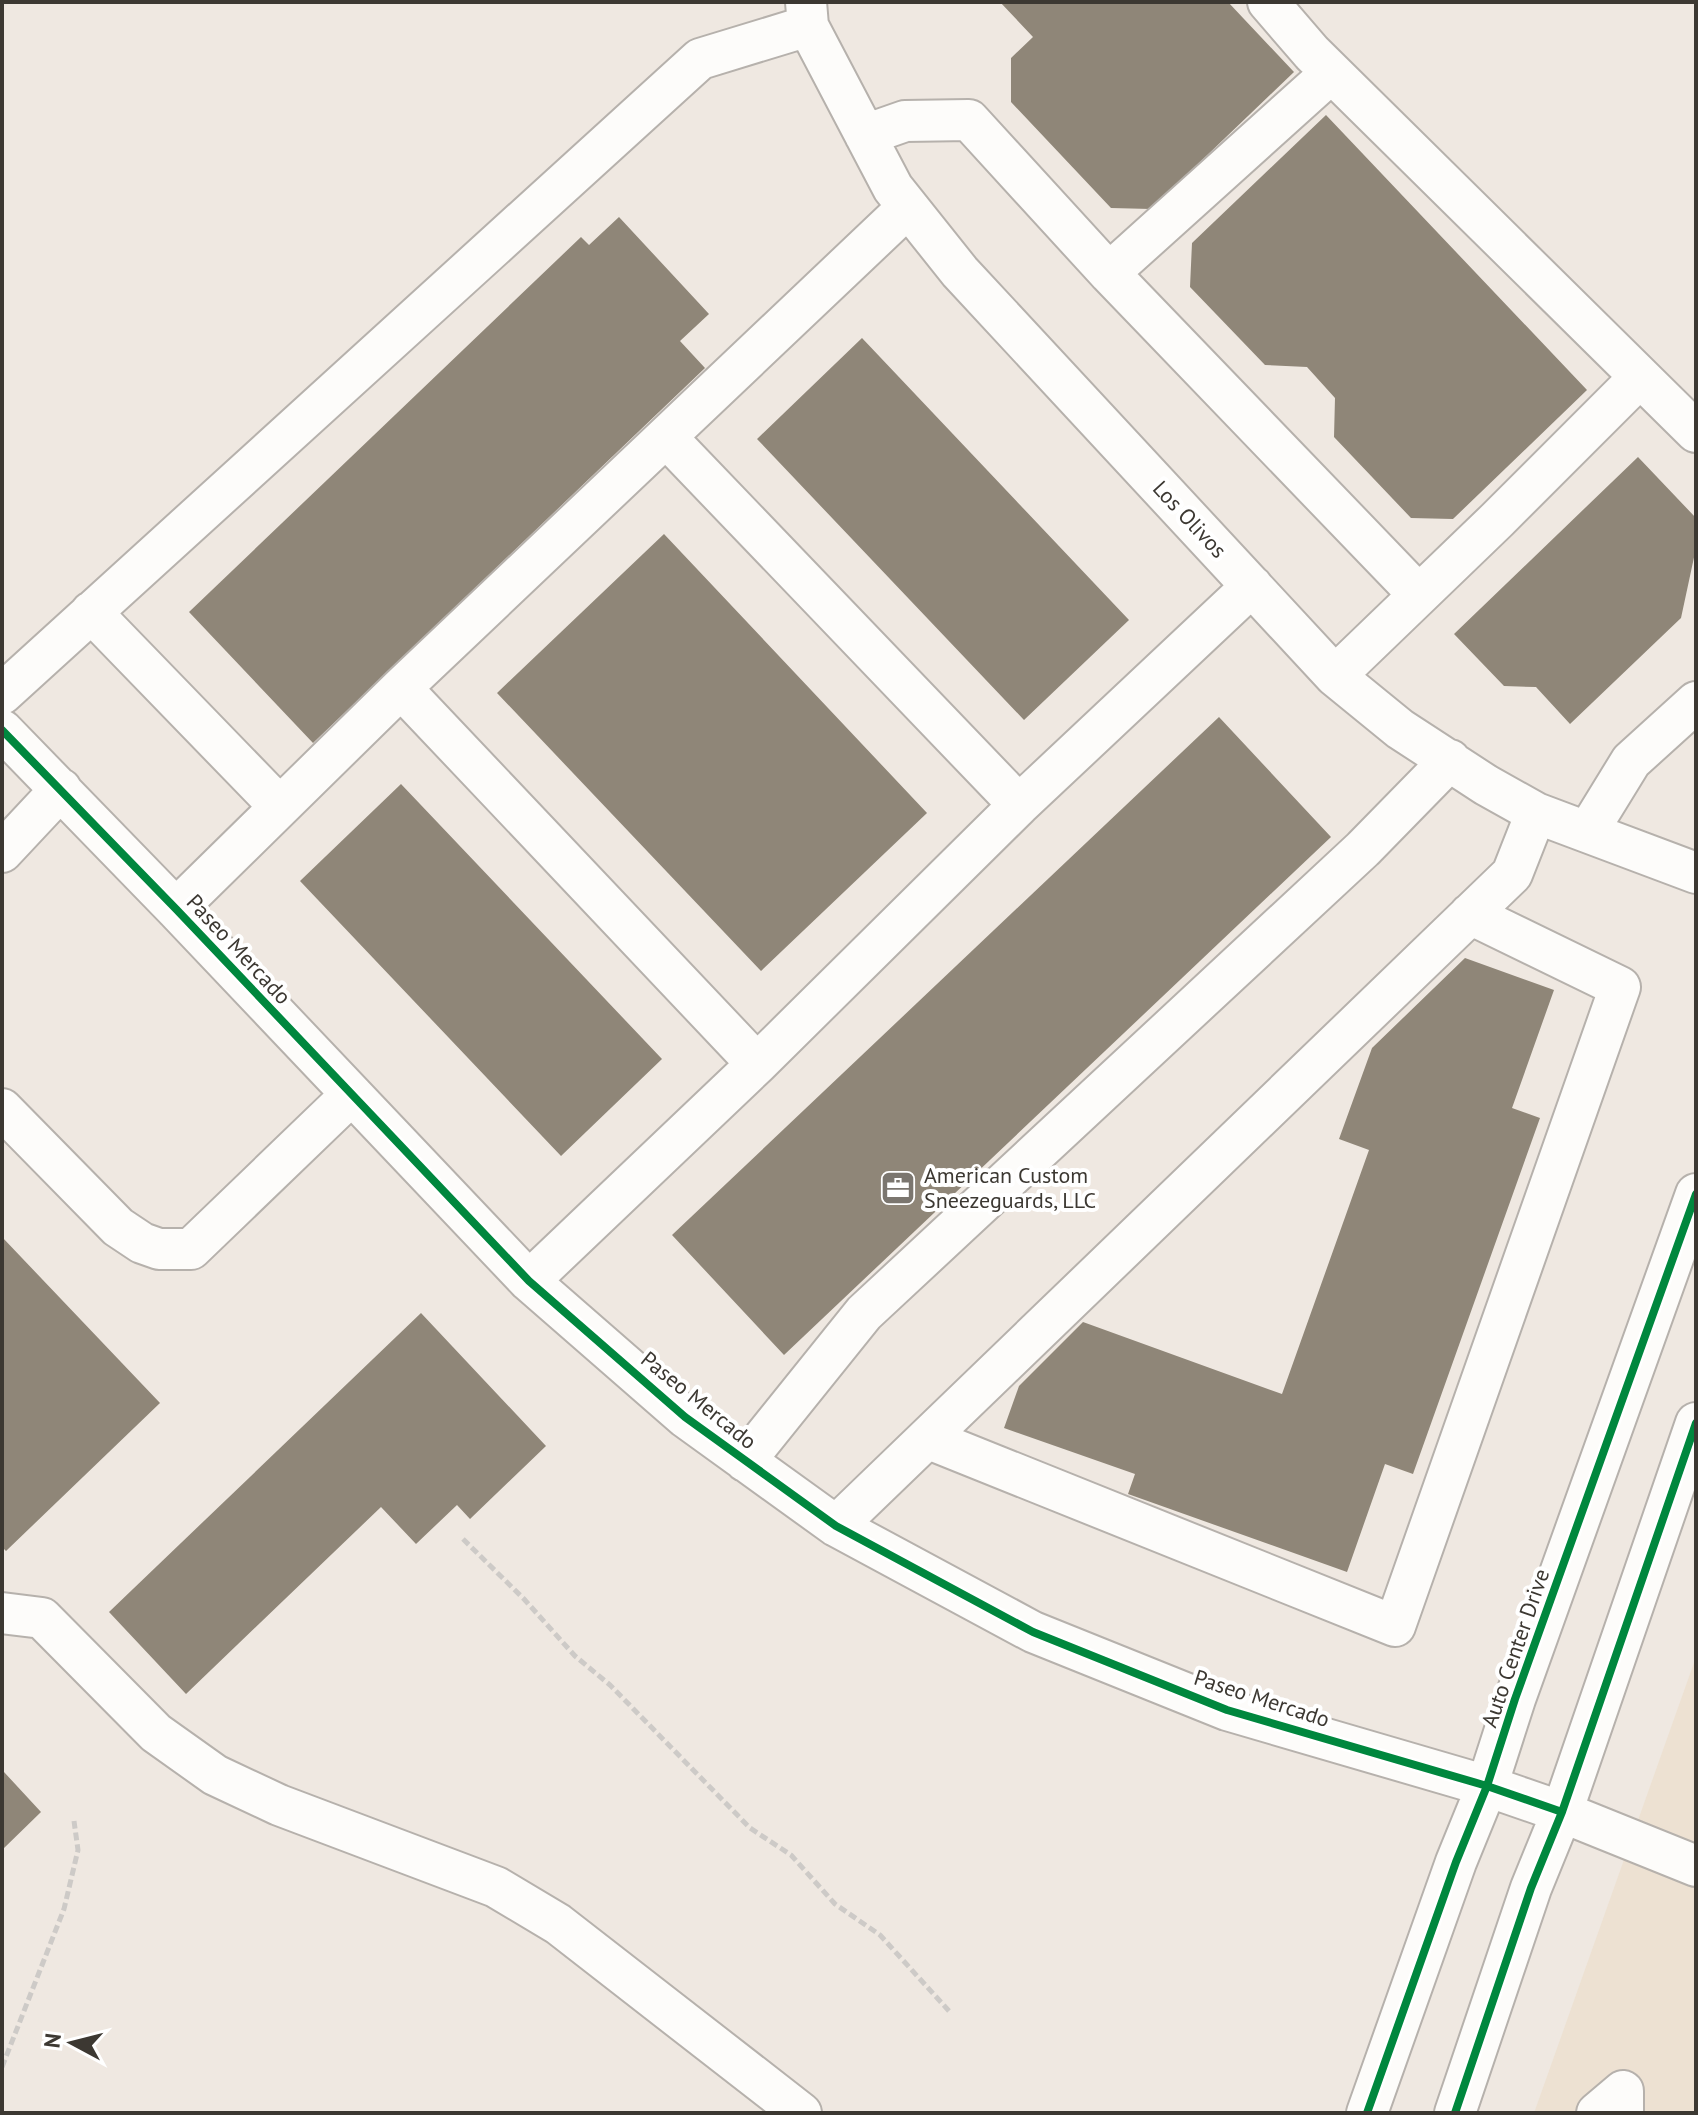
<svg xmlns="http://www.w3.org/2000/svg" width="1698" height="2115" font-family="'PT Sans',sans-serif">
<rect width="100%" height="100%" fill="#efe8e1"/>
<!-- built -->
<path fill="#ede1d2" d="M1696,1657v456h-162z"/>
<!-- building -->
<path fill="#8f8678" d="M1000,2h228l66,70 -143,137 -40,-1 -100,-106v-44l22,-21z
M1326,115l261,275 -134,129 -42,-1 -77,-81 1,-39 -28,-31 -42,-2 -75,-78 2,-44z
M619,217l90,97 -29,27 25,27 -392,375 -124,-131 392,-375 8,8z
M862,338l267,282 -105,100 -267,-281z
M1638,457l58,61v30l-15,70 -111,106 -34,-37 -32,-1 -50,-52z
M664,534l263,279 -166,158 -264,-278z
M1219,717l112,120 -547,518 -112,-120z
M401,784l261,275 -101,97 -261,-275z
M1465,958l89,32 -42,118 28,10 -127,356 -28,-10 -38,108 -219,-78 7,-20 -131,-46 15,-42 64,-64 199,72 87,-244 -30,-11 33,-91z
M2,1237l158,166 -154,148 -4,-4z
M421,1313l125,133 -76,73 -13,-14 -41,39 -35,-37 -195,187 -77,-82z
M4,1772l37,40 -39,38v-76z"/>
<g fill="none" stroke-linecap="round" stroke-linejoin="round">
<!-- minor casing -->
<g stroke="#b6b1ac" stroke-width="44">
<path id="minor" d="M806,2l2,24 85,162 67,84 375,404 65,53 86,56 50,28 160,60
M1268,2l44,51 384,379
M865,135l40,-14 64,-1 140,153 310,322
M1109,273l222,-200
M666,437l353,368
M91,612l189,195
M1335,676l162,-156 142,-142
M401,688l356,376
M2,694l698,-635 108,-33
M2,730l174,179 353,372 156,136 151,109 197,106 194,78 260,76 75,26 134,54
M1588,831l43,-70 65,-59
M2,852l59,-63
M176,909l225,-221 507,-481
M2,1109l116,118 24,16 17,6h32l160,-154
M529,1281l228,-217 262,-259 233,-219
M929,1439l466,187 225,-639 -150,-73
M745,1461l119,-148 499,-464 87,-89
M836,1526l676,-652 24,-61
M2,1613l40,5 114,115 59,42 64,30 217,82 62,37 243,189
M1367,2113l89,-251 31,-76 28,-87 181,-505
M1455,2113l76,-225 31,-76 134,-389
M1597,2113l26,-22v22"/>
</g>
<!-- path -->
<path stroke="#cdcac7" stroke-width="5" stroke-dasharray="8 4" stroke-linecap="butt" d="M463,1539l61,60 51,57 35,29 140,143 41,27 44,49 45,31 69,76
M2,2067l62,-158 14,-59 -4,-29"/>
<!-- minor -->
<use href="#minor" stroke="#fdfcfa" stroke-width="40"/>
<!-- cycleway casing -->
<g stroke="#fff" stroke-width="13">
<path id="cycleway" d="M2,730l174,179 353,372 156,136 151,109 197,106 194,78 260,76 75,26
M1367,2113l89,-251 31,-76 28,-87 181,-505
M1455,2113l76,-225 31,-76 134,-389"/>
</g>
<!-- cycleway -->
<use href="#cycleway" stroke="#00873e" stroke-width="8"/>
</g>
<!-- icons -->
<defs>
<g id="office-square" transform="scale(1.8)"><rect x="-9" y="-9" width="18" height="18" rx="4" fill="#7b766f" stroke="#fff"/><path d="M-6-3h4V-5.5h4V-3h4V5H-6ZM-1-4.5V-3h2v-1.5ZM-6 0V1H6V0Z" fill="#fff"/></g>
</defs>
<g fill-rule="evenodd">
<use href="#office-square" x="898" y="1188"/>
</g>
<g text-anchor="middle" stroke-width="8" stroke-linejoin="round" paint-order="stroke">
<!-- street labels -->
<g font-size="22" fill="#3c3832" stroke="#fff">
<text transform="translate(1190 519) rotate(47)" y="8">Los Olivos</text>
<text transform="translate(239 949) rotate(47)" y="8">Paseo Mercado</text>
<text transform="translate(699 1400) rotate(39)" y="8">Paseo Mercado</text>
<text transform="translate(1515 1648) rotate(-71)" y="8">Auto Center Drive</text>
<text transform="translate(1262 1698) rotate(18)" y="8">Paseo Mercado</text>
</g>
<!-- poi labels -->
<g font-size="22" fill="#3c3832" stroke="#fff" text-anchor="start">
<text x="924" y="1183">American Custom<tspan x="924" dy="25">Sneezeguards, LLC</tspan></text>
</g>
</g>
<!-- border -->
<rect width="1698" height="2115" fill="none" stroke="#3c3832" stroke-width="8"/>
<!-- north arrow -->
<g transform="translate(72 2043) rotate(277)" stroke="#ffffff" stroke-width="6" paint-order="stroke">
<path d="M0-6L14 30L0 20L-14 30Z" fill="#3c3832"/>
<text y="-12" font-size="22" font-weight="bold" text-anchor="middle" fill="#3c3832">N</text>
</g>
</svg>
